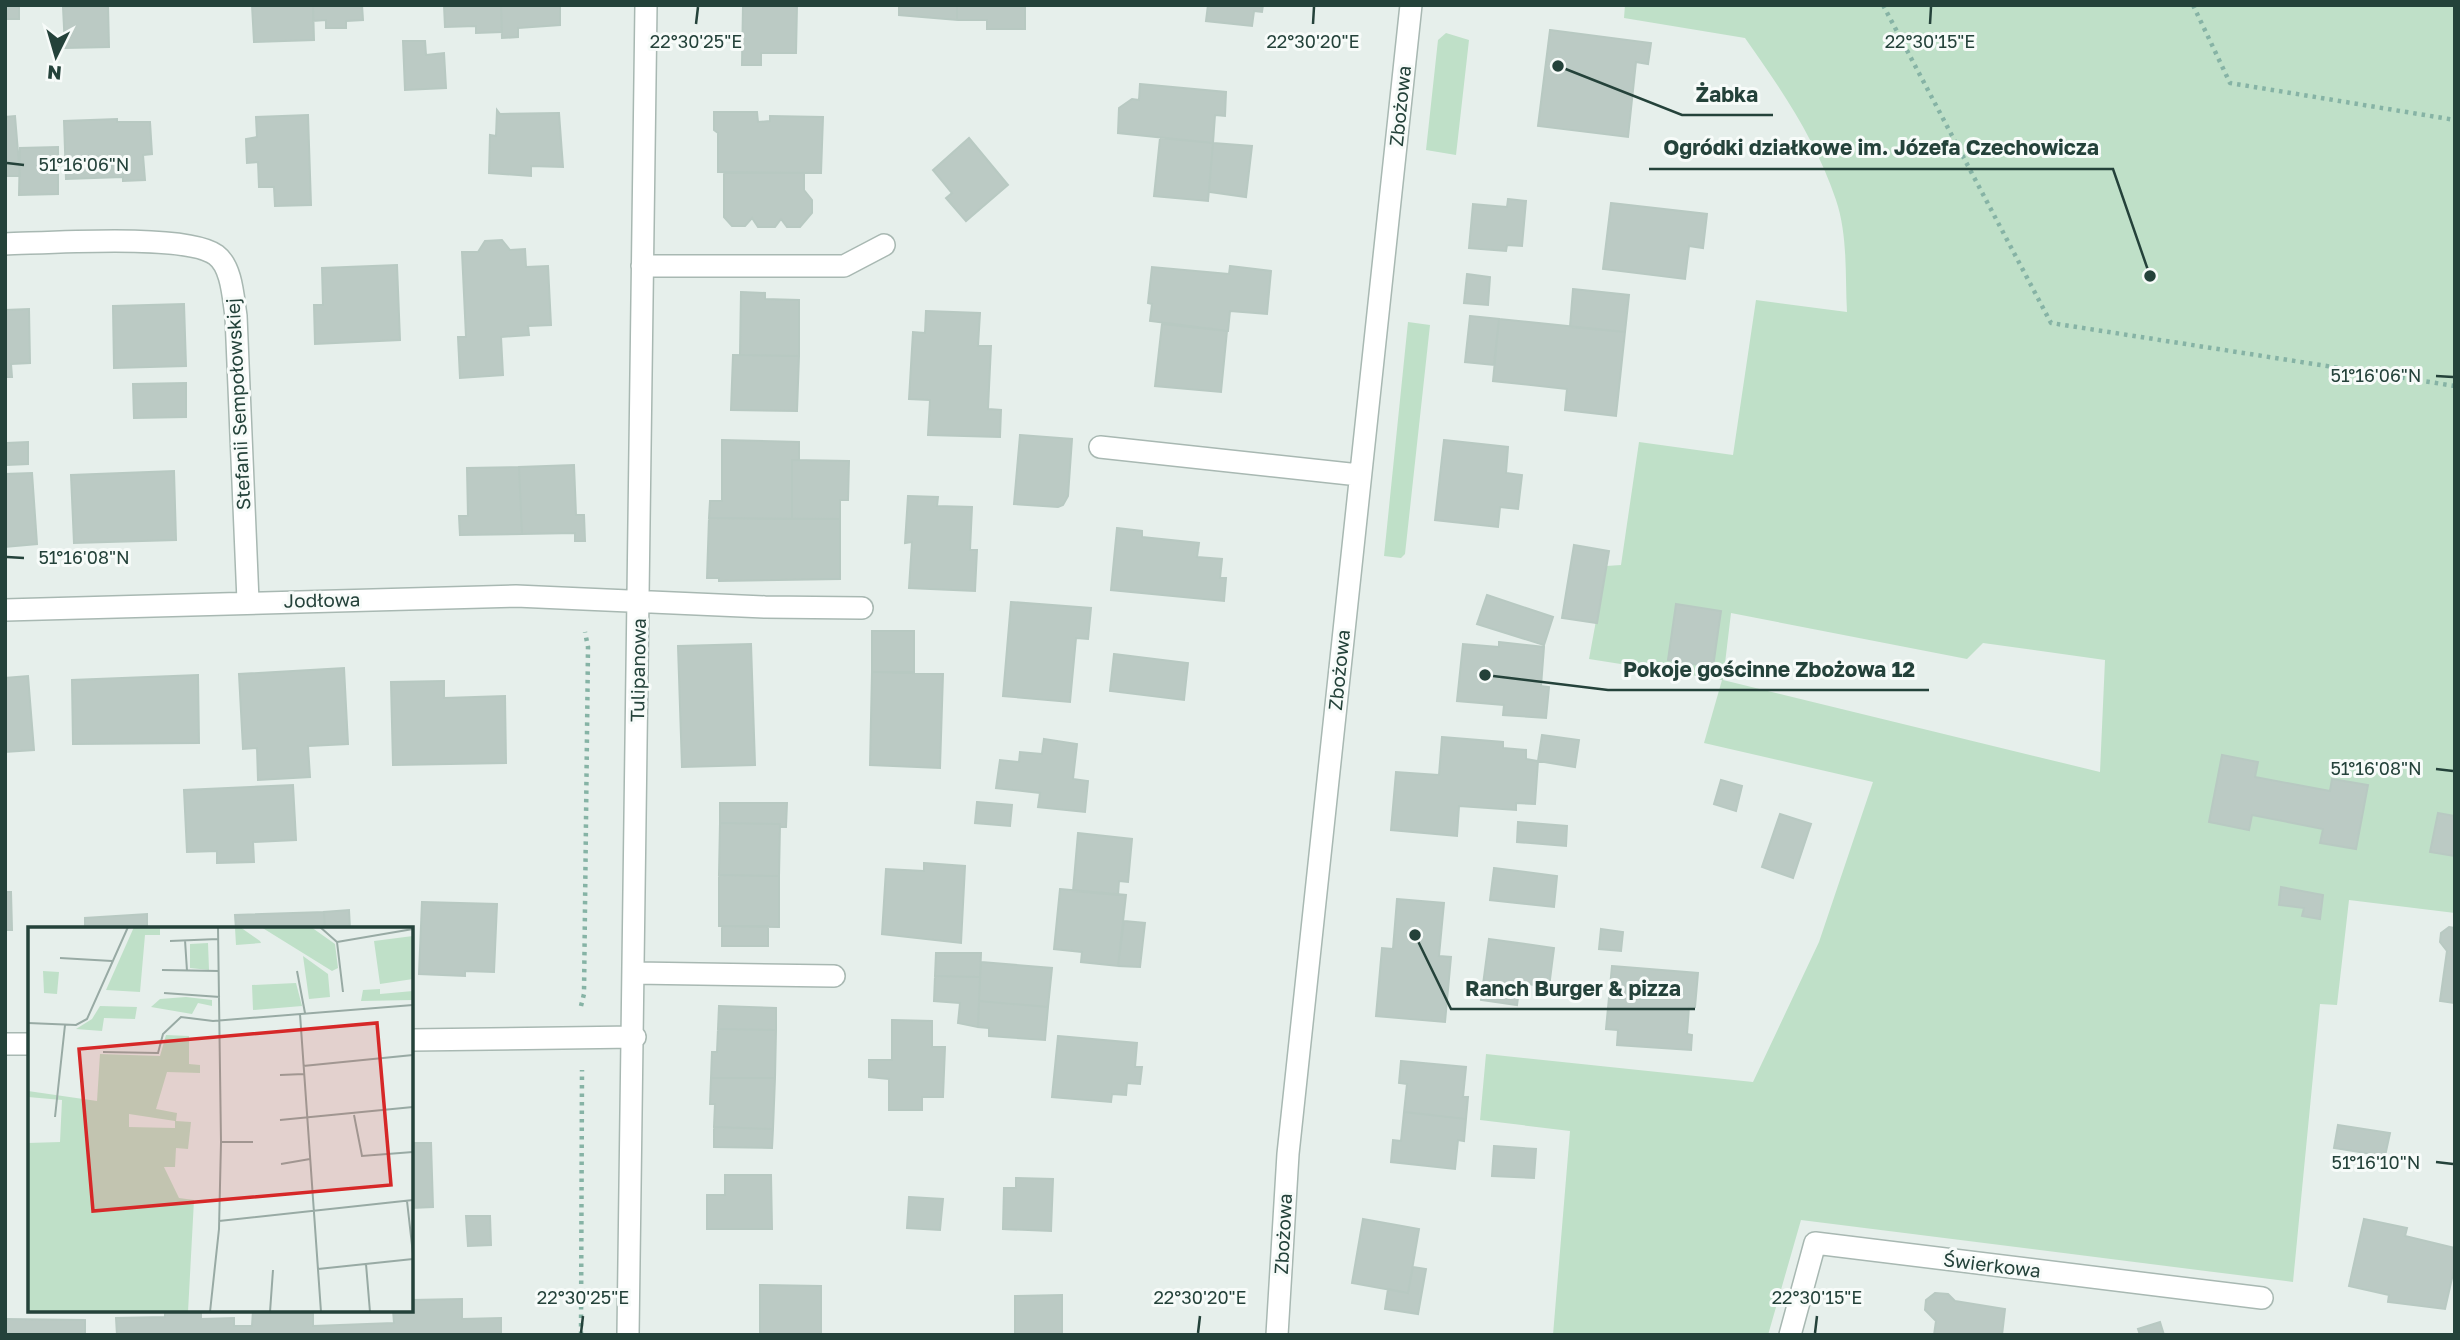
<svg xmlns="http://www.w3.org/2000/svg" width="2460" height="1340" font-family="'Golos Text',sans-serif">
<rect width="100%" height="100%" fill="#e6efeb"/>
<!-- green -->
<path fill="#bfe0c8" fill-rule="evenodd" d="M1625,5h830v908l-106,-13 -12,105 -17,-1 -27,278 -492,-62 -33,115h-215l17,-204 -90,-11 6,-66 267,28 66,-140 54,-160 -169,-39 18,-63 -133,-21 17,-93 15,-1 18,-123 94,13 23,-155 91,12c-2,-36 1,-77 -11,-112 -20,-60 -55,-111 -91,-162l-121,-20zM1676,605l37,62 -45,-7zM1731,613l236,46 16,-16 122,17 -5,112 -377,-92z
M1446,33l23,7 -13,115 -30,-5 12,-110z
M1408,322l22,3 -25,229 -4,4 -17,-2z"/>
<!-- building -->
<path fill="#bbcac4" stroke="#b8c9c2" stroke-width="2" d="M5,5h14v14h-14z
M108,5l1,42 -44,1 -2,-41z
M252,5h61l1,35 -60,2z
M313,5h49l1,15 -17,1v7h-20v-8l-13,1z
M444,5h57l1,27 -26,1v-7l-31,1z
M501,5h59v20l-42,3v9l-16,1z
M743,5h54l-1,48h-35v12h-19z
M899,5h58v15l-58,-5z
M957,5h68v24h-38v-9h-30z
M1208,5h55l-1,7 -8,-1 -2,15 -46,-5z
M1550,30l101,13 -3,21 -12,-2 -8,75 -90,-11z
M403,41h22l1,14 18,-2 2,35 -41,2z
M1140,84l86,8 -1,24 -10,-1 -2,28 -95,-10 1,-25 13,-9 7,1z
M497,110l3,4 59,-1 4,54 -32,-1v10l-42,-3 1,-38 6,1z
M714,112h43l1,10 12,-1v-5l53,1 -2,56 -103,-1v-39l-4,-3z
M308,115l3,90 -36,1 -1,-19h-15l-1,-25 -11,1 -1,-24 11,-2 -1,-20z
M15,116l5,60h-15v-59z
M117,119v3h33l2,32 -9,1 2,25 -22,1v-4l-57,2 -2,-58z
M969,138l39,47 -42,36 -20,-23 6,-5 -19,-23z
M1160,138l53,5 -5,58 -54,-5z
M1213,143l39,3 -6,51 -37,-5z
M58,147v47l-39,1 1,-47z
M724,173h80v17l8,10v13l-12,14h-13l-6,-8 -6,8h-17l-6,-9 -7,8h-13l-8,-9z
M1508,199l18,2 -4,45 -15,-1 -1,6 -37,-3 4,-44 34,3z
M1611,203l96,11 -4,34 -14,-2 -4,33 -82,-10z
M502,240l8,10 15,-1 1,18 22,-1 3,59 -23,1 1,9 -28,2 2,38 -43,3 -2,-41h8l-4,-85h16l7,-11z
M397,265l3,75 -85,4 -1,-39h9l-1,-37z
M1230,266l41,5 -4,43 -37,-3 -2,20 -78,-10 2,-17 -4,-1 4,-36 77,7z
M1467,274l23,3 -2,28 -24,-2z
M1573,289l56,6 -4,37 -55,-5z
M741,292l24,1v6l34,1v56l-59,-1z
M184,304l2,62 -72,2 -1,-62z
M29,309l1,54 -19,1 1,13h-7v-67z
M926,311l54,2 -2,33h13l-3,63 13,1 -1,27 -72,-2 2,-35 -21,-1 4,-67 12,1z
M1470,316l29,3 -5,46 -29,-3z
M1499,319l126,13 -9,84 -51,-6 2,-21 -74,-8z
M1162,324l65,7 -6,61 -66,-6z
M733,355l66,1 -2,55 -66,-1z
M186,383v34l-52,1 -1,-34z
M1020,435l52,4 -4,57 -5,9 -5,2 -44,-3z
M722,440l77,2v18h-7v59l-83,-1 1,-17h12z
M1444,440l64,7 -2,26 16,2 -4,34 -18,-2 -2,20 -63,-7z
M28,442v22l-21,1v-22z
M792,460l57,1 -1,39h-8v19h-48z
M574,465l2,50h8l1,26h-10v-8l-53,1 -3,-67z
M519,467l3,67 -62,1 -1,-19h9l-1,-48z
M174,471l2,69 -102,3 -3,-68z
M32,473l5,71 -32,3v-73z
M908,496l30,1 -1,9 35,1 -2,43h7l-2,41 -66,-3 3,-46 -7,1z
M709,518l131,1v60l-121,2v-3h-12z
M1117,528l25,3v6l57,6 -2,14 25,2 -2,19h6l-2,23 -113,-11z
M1574,545l35,6 -12,72 -35,-5z
M1487,595l66,22 -9,28 -67,-21z
M1011,602l80,6 -3,31 -12,-1 -6,64 -67,-6z
M1676,604l45,7 -8,56 -45,-7z
M872,631h42v41h-42z
M1499,642l45,5 -3,39 8,1 -3,31 -43,-3 1,-10 -47,-4 6,-57 36,3z
M751,644l4,121 -73,2 -4,-121z
M1114,654l74,9 -4,37 -74,-9z
M344,668l4,76 -40,2 2,31 -52,3 -1,-32 -14,1 -4,-75z
M872,672l71,2 -3,94 -70,-3z
M198,675l1,68 -126,1 -1,-64z
M28,676l6,74 -29,2v-74z
M444,681v17l61,-2 1,67 -113,2 -2,-83z
M1542,735l37,5 -4,27 -37,-6z
M1442,737l61,5v6l23,2v9l12,2 -3,43 -19,-1v7l-57,-4 -2,30 -66,-6 5,-58 43,3z
M1044,739l33,5 -4,35 15,2 -3,31 -47,-5 2,-14 -44,-5 4,-28 19,2 1,-10 22,2z
M2222,755l36,7 -3,15 75,14 2,-12 36,6 -12,64 -36,-6 3,-14 -71,-14 -3,15 -40,-8z
M1721,780l21,6 -6,25 -22,-7z
M293,785l3,55 -43,2 1,20 -37,1v-12l-30,1 -3,-62z
M977,802l35,3 -2,21 -35,-3z
M720,803h67l-1,24h-6v-3l-60,-1z
M2438,813l17,3v40l-25,-4z
M1780,814l31,10 -18,54 -31,-11z
M1518,822l49,4 -1,20 -49,-4z
M720,823l60,1 -1,52 -60,-1z
M1078,833l54,6 -4,43 -9,-1 -1,14 -45,-4z
M924,863l41,3 -4,77 -79,-9 4,-65 38,2z
M1494,868l63,8 -3,31 -64,-7z
M719,875l60,1v51l-60,-1z
M2281,887l42,8 -3,24 -18,-3 2,-8 -25,-3z
M1060,889l66,6 -8,71 -37,-4 1,-10 -28,-3z
M5,892h6l1,38h-7z
M1397,899l47,4 -5,53 12,1 -6,65 -69,-6 6,-68 11,1z
M422,902l75,2 -3,68 -29,-1v5l-46,-2z
M349,910l1,19h-25l-1,-17z
M324,912l1,17h-89l-1,-14z
M147,914v15h-62v-11z
M1124,921l21,2 -5,44 -22,-1z
M722,926h46v20h-46z
M2449,927l6,1v75l-15,-2 7,-50 -7,-9 1,-9z
M1601,929l22,3 -2,19 -22,-2z
M1489,939l65,9 -5,39 -29,-4 -3,22 -36,-5z
M936,953h45l-1,24 -45,-1z
M981,962l71,6 -4,39 -69,-6z
M1612,966l86,7 -3,34h-6l-2,27 5,1 -1,15 -74,-5 1,-15 -12,-1z
M935,976l45,1 -2,50 -20,-4 2,-20 -26,-2z
M979,1001l69,6 -3,33 -56,-4v-8l-11,-1z
M719,1006l57,2v22l-58,-1z
M892,1020l40,1v26h13l-2,50h-21v13h-33v-31l-20,-2v-17h23z
M718,1029l58,1 -1,48h-64l1,-26h5z
M1058,1036l79,7 -2,24h7l-2,17 -13,-1 -1,12 -14,-1 -1,8 -59,-5z
M1401,1061l65,6 -3,30h5l-2,22 -62,-7 3,-28 -8,-1z
M711,1078h64l-2,51 -59,-2 1,-23h-5z
M1404,1112l62,7 -2,22 -6,-1 -3,29 -64,-7 2,-22 8,1z
M2338,1125l52,8 -5,23 -51,-8z
M714,1127l59,2 -1,19 -58,-1z
M411,1143h20l2,64 -22,1z
M1494,1146l42,3 -2,29 -42,-2z
M725,1175h46l1,54h-65v-34h18z
M1016,1178l37,1 -2,52 -48,-2 1,-41h12z
M909,1197l34,2 -3,31 -33,-2z
M466,1216h24l1,29 -23,1z
M1363,1219l56,10 -11,64 -56,-10z
M2364,1219l43,9 -2,8 50,12v17l-10,44 -57,-7 1,-7 -40,-9z
M1413,1267l13,2 -8,45 -33,-5 3,-20 20,4z
M760,1285l61,1v49h-61z
M1935,1293l13,1 7,7 50,8 -3,26h-68l2,-14 -11,-11 1,-10z
M1062,1295v40h-47v-39z
M462,1299v20l39,-1v17h-384l-1,-17 49,-1v-7h36v9l33,-1v8h18l1,-16h60v16l81,-3 -1,-13h18v-10z
M5,1319l80,1v15h-80z
M2160,1322l4,13h-24l-2,-6z"/>
<g fill="none" stroke-linecap="round" stroke-linejoin="round">
<!-- minor casing -->
<g stroke="#a8b8b2" stroke-width="24">
<path id="minor" d="M5,244c41,-1 182,-11 211,11 16,12 17,42 20,61l12,285
M642,266h202l40,-21
M1100,447l259,28
M5,610l511,-14 249,11 97,1
M635,973l199,3
M411,1040l224,-3
M5,1044h25
M628,1335l18,-1330
M1277,1335l11,-181 123,-1149
M1790,1335l25,-92 447,55"/>
</g>
<!-- path -->
<path stroke="#86b3a5" stroke-width="4.5" stroke-dasharray="3.5 5" stroke-linecap="butt" d="M1883,5l168,318 404,63
M2193,5l37,78 225,37
M581,1006l3,-12 4,-347 -3,-15
M581,1335l1,-265"/>
<!-- minor -->
<use href="#minor" stroke="#fff" stroke-width="21"/>
</g>
<!-- ticks -->
<path fill="none" stroke="#24423a" stroke-width="2.5" d="M696,24l2,-17M1313,24l1,-17M1930,24l1,-17M7,163l17,2M2436,376l17,1M7,557l17,1M2436,769l17,2M2436,1162l17,2M581,1333l2,-17M1198,1333l2,-17M1815,1333l2,-17"/>
<g text-anchor="middle" stroke-width="6" stroke-linejoin="round" paint-order="stroke">
<!-- street labels -->
<g font-size="19" fill="#24423a" stroke="#f7fbf9">
<text transform="translate(1400 106) rotate(-84)" y="7">Zbożowa</text>
<text transform="translate(238 404) rotate(-93)" y="7">Stefanii Sempołowskiej</text>
<text transform="translate(322 600) rotate(-1)" y="7">Jodłowa</text>
<text transform="translate(638 670) rotate(-89)" y="7">Tulipanowa</text>
<text transform="translate(1339 670) rotate(-84)" y="7">Zbożowa</text>
<text transform="translate(1283 1234) rotate(-87)" y="7">Zbożowa</text>
<text transform="translate(1992 1265) rotate(7)" y="7">Świerkowa</text>
</g>
</g>
<!-- overview -->
<g transform="translate(28 927)">
<rect width="385" height="385" fill="#e6efeb"/>
<path d="M106,0h26v8h-15l-5,57 -34,-2zM212,0l20,14 1,2 -25,2 -1,-17zM233,0h50l24,17 3,24 -6,3zM385,9v43l-33,5 -6,-43zM180,16l1,27 -19,-2v-24zM275,29l25,18 2,23 -21,2zM15,44l16,1 -2,22 -13,-1zM268,56l6,23 -49,4 -1,-25zM352,62v5l33,-3v9l-52,1 2,-11zM158,70l26,3v6l-14,-3 -6,11 -41,-7 9,-8zM72,79l37,1 -2,12 -31,-1 -2,13 -26,-2 16,-10zM138,108l23,1v28l11,1v8l-33,-1 -11,37 21,4 -1,8 15,1 -3,27 -12,-1 -1,19h-11l15,31 15,2 -6,112h-160v-169l32,-1 2,-42 -34,-3v-6l69,10 3,-47 60,2zM101,187l46,7v7l-46,-1z" fill="#bfe0c8" fill-rule="evenodd"/>
<path fill="none" stroke="#98aaa4" stroke-width="2" d="M292,0l17,15 6,50M157,13l2,31M142,14l48,-2M309,15l76,-13M32,31l52,3M134,43l57,1M269,44l8,42M136,66l56,4M272,87l21,298M0,96l48,2 11,-6 41,-92M75,125l55,1 5,-19 18,-17 32,4 200,-16M275,139l110,-11M252,148l24,-1M326,188l8,41 51,-4M27,190l10,-92M252,193l133,-13M193,215h32M253,237l29,-5M379,274l6,53M191,294l194,-21M338,337l4,48M290,342l95,-10M182,385l9,-83 2,-87 -3,-215M242,385l3,-42"/>
<path fill="#d62828" fill-opacity="0.15" stroke="#d62828" stroke-width="3.5" d="M349,96l14,162 -298,26 -14,-162z"/>
<rect width="385" height="385" fill="none" stroke="#24423a" stroke-width="3.5"/>
</g>
<g font-size="18" text-anchor="middle" fill="#24423a" stroke="#f7fbf9" stroke-width="6" stroke-linejoin="round" paint-order="stroke">
<text x="696" y="48">22°30'25"E</text>
<text x="1313" y="48">22°30'20"E</text>
<text x="1930" y="48">22°30'15"E</text>
<text x="84" y="171">51°16'06"N</text>
<text x="2376" y="382">51°16'06"N</text>
<text x="84" y="564">51°16'08"N</text>
<text x="2376" y="775">51°16'08"N</text>
<text x="2376" y="1169">51°16'10"N</text>
<text x="583" y="1304">22°30'25"E</text>
<text x="1200" y="1304">22°30'20"E</text>
<text x="1817" y="1304">22°30'15"E</text>
</g>
<!-- callouts -->
<path fill="none" stroke="#24423a" stroke-width="2.5" d="M1558 66L1682 115H1773M2150 276L2113 169H1649M1485 675L1608 690H1929M1415 935L1451 1009H1695"/>
<g fill="#24423a" stroke="#f7fbf9" stroke-width="2.5">
<circle cx="1558" cy="66" r="7"/>
<circle cx="2150" cy="276" r="7"/>
<circle cx="1485" cy="675" r="7"/>
<circle cx="1415" cy="935" r="7"/>
</g>
<g font-size="21" text-anchor="middle" font-weight="bold" fill="#24423a" stroke="#f7fbf9" stroke-width="6" stroke-linejoin="round" paint-order="stroke">
<text x="1727" y="102">Żabka</text>
<text x="1881" y="155">Ogródki działkowe im. Józefa Czechowicza</text>
<text x="1769" y="677">Pokoje gościnne Zbożowa 12</text>
<text x="1573" y="996">Ranch Burger &amp; pizza</text>
</g>
<!-- border -->
<rect width="2460" height="1340" fill="none" stroke="#24423a" stroke-width="14"/>
<!-- north arrow -->
<g transform="translate(56 56) rotate(185)" stroke="#f7fbf9" stroke-width="5" paint-order="stroke">
<path d="M0-5L12 26L0 18L-12 26Z" fill="#24423a"/>
<text y="-10" font-size="19" font-weight="bold" text-anchor="middle" fill="#24423a">N</text>
</g>
</svg>
